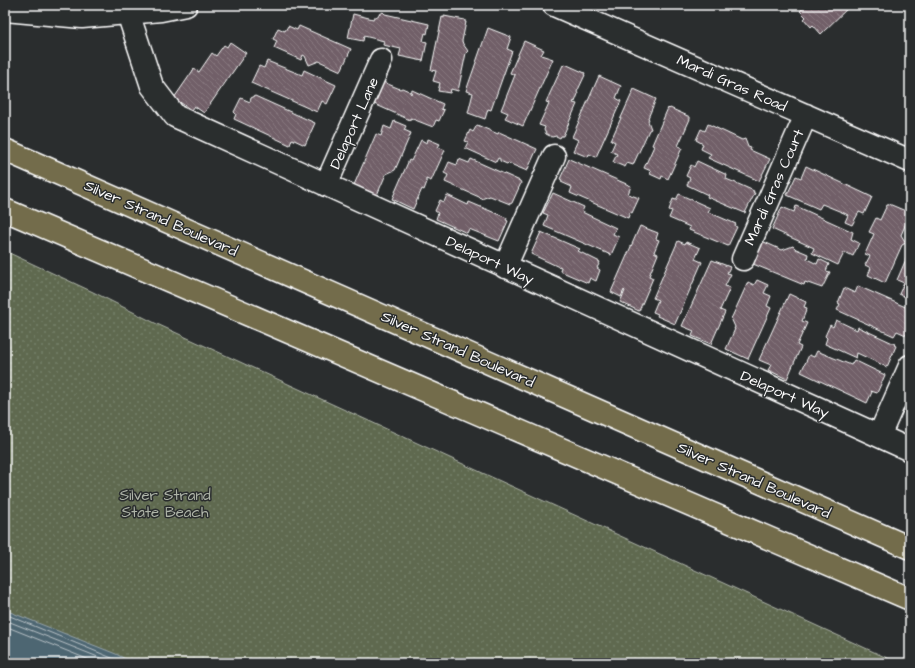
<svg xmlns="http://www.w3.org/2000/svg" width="915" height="668" font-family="'Architects Daughter',sans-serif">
<defs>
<pattern id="grass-dots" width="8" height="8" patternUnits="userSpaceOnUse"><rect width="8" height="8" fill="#5e6950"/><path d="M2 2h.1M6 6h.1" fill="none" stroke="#76806a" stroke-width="1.8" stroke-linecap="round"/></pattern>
<pattern id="building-back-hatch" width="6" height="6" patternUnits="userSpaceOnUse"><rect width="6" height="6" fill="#715f67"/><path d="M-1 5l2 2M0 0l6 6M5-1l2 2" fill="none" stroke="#86777e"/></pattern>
</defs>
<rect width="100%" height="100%" fill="#2a2d2e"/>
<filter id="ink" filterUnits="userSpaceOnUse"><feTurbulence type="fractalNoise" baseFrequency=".025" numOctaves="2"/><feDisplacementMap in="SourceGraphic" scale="8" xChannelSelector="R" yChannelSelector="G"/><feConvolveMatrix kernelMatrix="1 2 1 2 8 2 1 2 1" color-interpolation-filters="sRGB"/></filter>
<g filter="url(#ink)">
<!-- grass -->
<path fill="url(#grass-dots)" stroke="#aeb4a8" d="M5,251l88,41 64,32 741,339h-893z"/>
<!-- water -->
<path fill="#4e6672" stroke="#95a3aa" d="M5,610l111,44 17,9h-128z"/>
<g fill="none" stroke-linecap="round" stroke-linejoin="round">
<!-- shore -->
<path stroke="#b8c2c7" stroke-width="1" d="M5,614l119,49
M5,620l108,43
M5,626l92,37"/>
</g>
<!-- building -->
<path fill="url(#building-back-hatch)" stroke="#fff" d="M807,5h44l-30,29 -8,-9 -2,2 -7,-8 2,-2 -6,-6z
M383,12l2,2 44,10 -2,10 -2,-1 -2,8 4,1 -4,19 -24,-5 2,-7 -18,-4 1,-4 -20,-5 -1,5 -15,-3 5,-24 20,5 1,-2h2z
M444,16l21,4v2h1l-4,19 1,3 5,7 -2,2 -8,38 -7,-2 -1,4 -12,-2 2,-8 -7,-2 3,-10 -5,-1 11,-53 2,1z
M288,26l9,4 2,-4 52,23 -10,22 -22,-10 -10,4 -4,-9 -2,-1 -2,5 -27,-12 3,-7 -4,-2 5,-11 7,3z
M488,28l23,9 -4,12 5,2 -21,59 -3,-1 -3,10 -17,-6 5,-20 -7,-2z
M524,41l20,9 -3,5 12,4 -30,67 -18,-8 3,-5 -7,-3 14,-35 -5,-2z
M230,42l16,11 -42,60 -10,-7 -3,4 -17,-12 20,-29 5,3 13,-19 4,3 8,-11 3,2z
M267,61l35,14 2,-5 32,15 -9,19 -5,-3 -5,11 -66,-29 8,-17 5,2z
M565,64l20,9 -1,2h1l-8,17 1,2 -3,8 -1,-1 -1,2 4,1 -14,32h-2l-1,2 -4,-2 -4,1 -6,-3 -2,-4 1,-3 -6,-2 10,-22 -3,-1 17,-37 1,1z
M599,76l22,10 -5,12 5,3 -25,56 -7,-3 -1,3 -15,-6 5,-11 -6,-3z
M383,82l17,7 2,-1 7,3 2,3 1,-4 31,14 -2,5 3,1 -5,11 -3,-1 -3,7 -23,-9v2l-38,-17z
M634,89l22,10 -8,19 1,1 -1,2 3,8 -2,1 -16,35 -6,-2 -2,4 -12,-5 4,-8 -6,-3 4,-9 -4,-2z
M255,96l60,27 -10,22 -13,-6 -2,6 -56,-26 2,-5 -2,-2 7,-14 9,4 1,-4z
M668,108l1,1 1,-1 20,9v2l-12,27 4,2 -14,31 -6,-3 -1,3 -11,-5 1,-3 -7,-3 10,-22 -2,-1z
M394,121l12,5 -2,4 7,3 -16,37 -9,4 -9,21 -23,-10 22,-51 5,2 3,-10 7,3z
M708,124l34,16 3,-1 3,8 3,1 -1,2 20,9 -11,22 -51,-23 3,-4 -10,-5 2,-5 -7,-4 5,-11 4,2z
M477,125l21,9 1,-2 38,17 -10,22 -19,-8 -1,1 -7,-3v-2l-2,-1 -2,4 -31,-14 3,-6 -3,-1 5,-11 3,2z
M428,139l12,5 -2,3 7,3 -14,31 -5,-2v3h1l-3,8 -2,-1 -9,20 -21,-10 17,-39 2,1 10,-21 6,3z
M459,159l10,4 2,-4 49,22 1,2 -9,20 -2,1 -20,-8 -9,3 -2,-2 -34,-15 3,-7 -4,-2 5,-11 8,3z
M569,159l62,27 -3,8 11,4 -7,15 -2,-1 -2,6 -58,-25 2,-6 -11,-5 1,-2 -2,-1z
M697,161l30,14 -1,4 10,4 18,8 -1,2h2l-10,20 -38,-16 1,-2 -21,-10 3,-7 -4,-2 5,-11 3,2z
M806,166l66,31 -8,17 -5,-2 -7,13 -7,-3 3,-7 -4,-2 -22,-9 -3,5 -32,-14 9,-19 5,2z
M553,193l31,14 -2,5 34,16 -3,6 6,3 -8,18 -67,-29 4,-11 -5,-2z
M679,194l31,14 -2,4 28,12 -1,2 2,1 -9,19 -39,-16 1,-3 -21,-9 3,-7 -3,-1 4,-11 3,1z
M447,195l21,10 1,-3 38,16 -1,2 2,1 -9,20 -30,-12 -2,4 -31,-14 2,-6 -3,-2 5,-11 4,2z
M889,204l19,8 2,2 -9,21 5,8 -4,2 -17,38 -17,-8 3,-7 -6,-3 5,-9 -5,-2 9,-20 -5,-2 7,-14 4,2 7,-15h2z
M796,206l57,26 -2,7 8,4 -6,13 -6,-3 -1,1 -2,-1 -6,12 -26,-12 2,-5 -42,-19 10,-22 12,5z
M640,226l18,7 -2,6 3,1 -5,12 4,2 -9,22 4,2 -14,33 -19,-9 5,-11 -1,-1 -3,7 -10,-5z
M541,232l39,17 -2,2 22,11 -3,6 3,2 -4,11 -6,-3 -2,5 -28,-12 1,-4 -2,-1v1l-28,-13z
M678,241l7,3 1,-2 14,6 -5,11 7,3 -27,62 -18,-8 1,-2 -5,-2 5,-12 -5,-2z
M762,241l20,9 11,-4 3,3 12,5 -1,5 10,5 2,-5 10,5 -3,7 4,1 -8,16 -17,-6 -1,3 -51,-21z
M910,250v49l-11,-5 5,-11 -7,-3z
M712,260l18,7 -3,6 4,1 -6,12 5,2 -10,22 5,2 -14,32 -19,-8 2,-5 -12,-5z
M757,280l11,5 -4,8 7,3 -4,10 4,2 -23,51 -22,-10 9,-20h-1l1,-2 -4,-9 1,-1 16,-35 6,3z
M858,286l52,23v24l-2,3 -11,-5 -3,5 -57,-26 3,-6 -2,-1 6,-15 11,5z
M789,294l17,8 -2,5 3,1 -5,13 5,2 -10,22 4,2 -14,32 -19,-9 3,-5 -12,-5z
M836,320l21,10 1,-3 37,17 -1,1 2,1 -9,21 -30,-14 -1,5 -31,-14 2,-6 -2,-2 5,-11 3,2z
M817,351l34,14 3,-5 31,15 -8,18 -6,-2 1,1 -5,11 -66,-31 8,-17 5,2z"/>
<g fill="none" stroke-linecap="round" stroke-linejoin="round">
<!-- minor casing -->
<g stroke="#fff" stroke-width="25">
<path id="minor" d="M554,5l356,156
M5,10l77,7 79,-7 25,-5
M128,13l24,73 23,30 735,334
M326,185l55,-125
M743,259l63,-144
M505,267l49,-111
M879,436l31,-70"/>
</g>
<!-- trunk casing -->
<g stroke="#fff" stroke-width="25">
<path id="trunk" d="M5,150l905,398
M5,210l905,389"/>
</g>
<!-- minor -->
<use href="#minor" stroke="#2a2d2e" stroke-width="22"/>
<!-- trunk -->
<use href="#trunk" stroke="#736c4b" stroke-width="22"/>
</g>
</g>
<g text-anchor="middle" stroke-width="3" stroke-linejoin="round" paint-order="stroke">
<!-- street labels -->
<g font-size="15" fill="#fff" stroke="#2a2d2e">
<text transform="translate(732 83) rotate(24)" y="5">Mardi Gras Road</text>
<text transform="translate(354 123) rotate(-66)" y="5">Delaport Lane</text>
<text transform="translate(774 187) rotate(-66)" y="5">Mardi Gras Court</text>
<text transform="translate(161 218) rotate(24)" y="5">Silver Strand Boulevard</text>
<text transform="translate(490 260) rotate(25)" y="5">Delaport Way</text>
<text transform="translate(458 349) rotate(24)" y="5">Silver Strand Boulevard</text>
<text transform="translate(785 394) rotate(24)" y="5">Delaport Way</text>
<text transform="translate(754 480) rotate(24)" y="5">Silver Strand Boulevard</text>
</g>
<!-- park labels -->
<g font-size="15" fill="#aeb4a8" stroke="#2a2d2e">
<text x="165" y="500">Silver Strand<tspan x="165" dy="17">State Beach</tspan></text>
</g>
</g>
<!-- margin -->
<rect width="915" height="668" fill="none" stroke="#2a2d2e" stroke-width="20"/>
<rect x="10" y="10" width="895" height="648" fill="none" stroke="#fff" stroke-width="1.5" filter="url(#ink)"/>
</svg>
